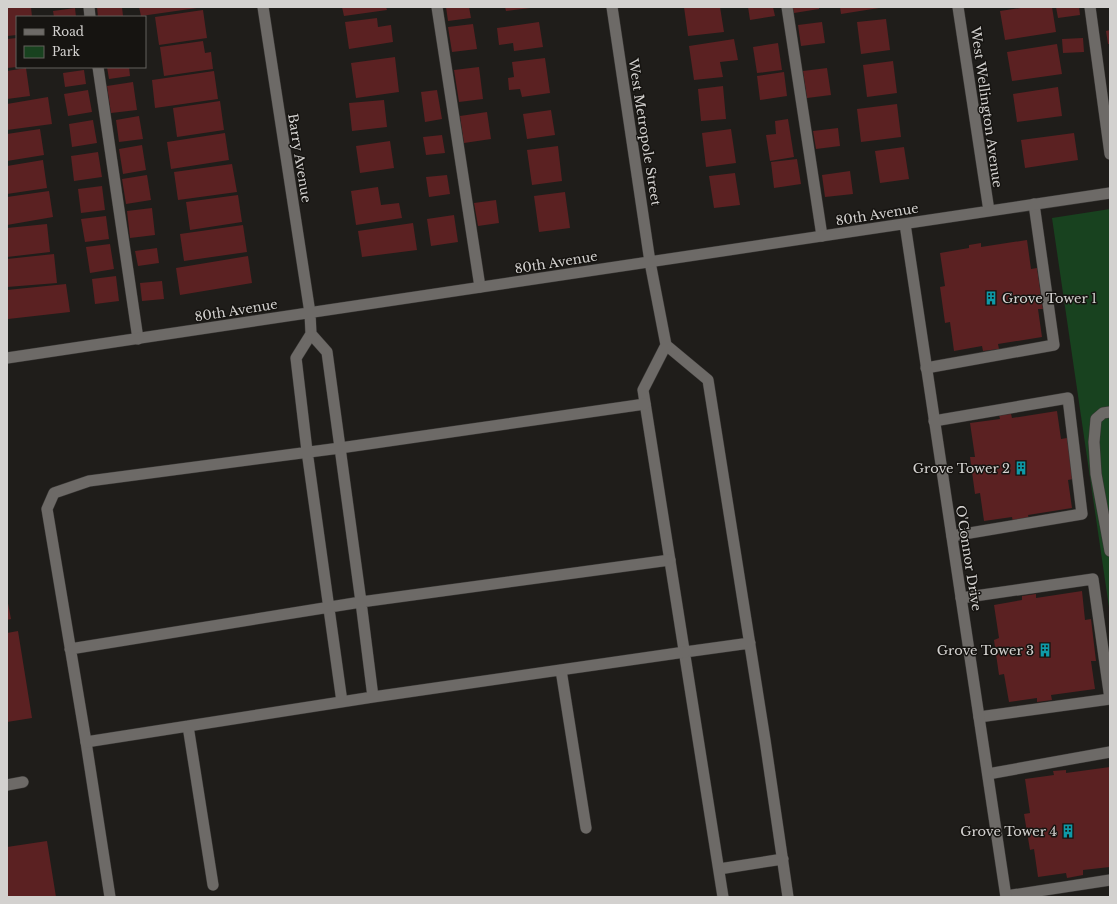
<svg xmlns="http://www.w3.org/2000/svg" width="1117" height="904" font-family="'Libre Baskerville',serif">
<rect width="100%" height="100%" fill="#1f1d1a"/>
<!-- green -->
<path fill="#18421f" d="M1110,209v405l-58,-396z"/>
<!-- building -->
<path fill="#5b2122" d="M14,7h17l1,10h-15v18l-10,1v-28z
M97,7h25l1,9 -25,1z
M139,7h58v1l-56,8z
M342,7h44l1,3 -43,6z
M446,7h23l2,11 -23,3z
M505,7h25v1l-24,3z
M684,7h36l4,25 -36,4z
M748,7h25l2,9 -25,4z
M792,7h27v2l-25,4z
M840,7h39v1l-38,6z
M1027,7h25l4,25 -51,8 -5,-29z
M1056,7h23l1,8 -22,3z
M75,8l1,9h-22l-1,-6z
M203,10l4,28 -48,7 -4,-28z
M377,18l1,9 13,-2 2,17 -44,7 -4,-27z
M886,19l4,31 -29,4 -4,-32z
M539,22l4,25 -29,4 -1,-8 -14,2 -2,-17z
M822,22l3,21 -24,3 -3,-21z
M473,24l4,25 -25,3 -4,-25z
M1110,30v14h-2l-2,-13z
M17,38v29l-10,1v-29z
M1083,38l1,14 -21,1 -1,-14z
M734,39l4,21 -18,2 3,15 -29,3 -5,-34z
M203,41l2,12 6,-1 2,17 -49,7 -4,-29z
M778,43l4,27 -25,3 -4,-26z
M1057,44l5,30 -50,7 -5,-29z
M395,57l4,35 -43,6 -5,-35z
M545,58l5,35 -28,4 -2,-8 -11,1 -1,-12 6,-1 -2,-15z
M893,61l4,32 -30,4 -4,-32z
M107,67h22l1,9 -21,3z
M479,67l4,32 -24,3 -5,-32z
M26,68l4,28 -23,3v-28z
M827,68l4,27 -24,3 -4,-27z
M84,70l2,14 -21,3 -2,-14z
M214,71l4,28 -63,9 -3,-28z
M784,72l3,24 -27,4 -3,-24z
M133,82l4,28 -26,3 -4,-27z
M723,86l3,33 -25,2 -3,-32z
M1058,87l4,29 -45,6 -4,-28z
M88,90l4,22 -24,4 -4,-22z
M437,90l5,29 -17,3 -4,-30z
M48,97l4,27 -45,6v-26z
M384,100l3,27 -35,4 -3,-28z
M220,101l4,29 -47,7 -4,-29z
M897,104l4,33 -40,5 -4,-33z
M551,110l4,25 -28,4 -4,-25z
M487,112l4,27 -27,4 -4,-27z
M139,116l4,23 -24,3 -3,-22z
M788,119l6,38 -24,4 -4,-26 10,-1 -1,-13z
M93,120l4,23 -25,4 -3,-23z
M838,128l2,18 -24,3 -3,-18z
M40,129l4,26 -37,6v-27z
M731,129l5,34 -30,4 -4,-34z
M225,133l4,27 -58,9 -4,-27z
M1074,133l4,27 -53,8 -4,-28z
M442,135l3,18 -19,2 -3,-18z
M390,141l4,27 -34,5 -4,-27z
M142,145l4,25 -23,4 -4,-25z
M558,146l4,35 -30,4 -5,-35z
M904,147l5,32 -29,4 -5,-32z
M98,152l4,25 -28,4 -3,-25z
M797,159l4,25 -27,4 -3,-26z
M43,160l4,28 -40,6v-28z
M232,164l5,28 -59,8 -4,-28z
M850,171l3,23 -28,3 -3,-22z
M735,173l5,32 -26,3 -5,-32z
M147,175l4,25 -25,4 -4,-25z
M447,175l3,19 -21,3 -3,-20z
M102,186l3,24 -24,3 -3,-24z
M378,187l3,18 18,-2 3,15 -46,7 -5,-34z
M49,191l4,26 -46,8v-28z
M565,192l5,36 -31,4 -5,-36z
M238,195l4,27 -52,8 -4,-28z
M496,200l3,23 -21,3 -4,-23z
M152,208l3,27 -25,3 -3,-27z
M454,215l4,27 -27,4 -4,-27z
M106,216l3,23 -24,3 -4,-23z
M413,223l4,27 -55,7 -4,-26z
M47,224l3,28 -43,5v-29z
M243,225l4,27 -63,9 -4,-27z
M1027,240l4,29 6,-1 6,41h-5l4,28 -44,7 1,5 -16,2 -1,-5 -28,5 -4,-29 -5,1 -5,-36 5,-1 -5,-33 29,-5v-3l12,-2v4z
M110,244l4,25 -24,4 -4,-26z
M157,248l2,15 -21,3 -3,-15z
M54,254l3,29 -50,4v-28z
M248,256l4,27 -72,12 -4,-27z
M116,276l3,25 -24,3 -3,-25z
M162,281l2,18 -22,2 -2,-18z
M66,284l4,28 -62,7 -1,-29z
M1057,411l4,28 6,-1 6,41 -5,1 4,28 -44,7 1,4 -16,3 -1,-5 -28,4 -4,-28 -5,1 -5,-37h5l-5,-34 30,-4 -1,-4 12,-1 1,4z
M1082,591l3,29 6,-1 5,42h-5l4,28 -44,6 1,5 -15,2v-4l-28,4 -5,-28 -5,1 -5,-35 5,-2 -5,-33 28,-5v-4l14,-2v4z
M7,598l4,21 -4,1z
M18,631l14,87 -25,4v-89z
M1110,767v100l-27,3v5l-16,3 -1,-5 -28,4 -4,-28 -4,1 -6,-36 6,-1 -5,-34 29,-4 -1,-4 13,-1v3z
M47,841l9,56h-49v-50z"/>
<g fill="none" stroke-linecap="round" stroke-linejoin="round">
<!-- service casing -->
<g stroke="#393735" stroke-width="12">
<path id="service" d="M89,7l1,10
M437,7l43,280
M787,7l35,229
M1090,7l20,147
M98,67l40,272
M650,262l16,83
M926,368l128,-23 -20,-141
M1110,412l-7,1 -7,6 -2,23 2,32 14,77
M934,421l134,-23 14,116 -130,22
M961,598l132,-19 17,120 -131,18
M685,652l65,-9
M86,742l24,155
M988,774l122,-22
M7,785l16,-3
M719,869l64,-10
M1006,896l104,-16
M723,897l-80,-507 23,-45 42,35 57,360 23,157"/>
</g>
<!-- minor casing -->
<g stroke="#393735" stroke-width="12">
<path id="minor" d="M263,7l47,306 1,21 -15,24 11,93 35,251
M612,7l38,255
M958,7l31,204
M905,224l101,673
M311,334l16,18 34,250 12,95
M7,358l1103,-165
M645,404l-305,44 -251,33 -35,12 -7,16 39,233 287,-45 312,-45
M70,649l291,-47 309,-42
M561,670l25,158
M188,726l25,159"/>
</g>
<!-- service -->
<use href="#service" stroke="#6d6a67" stroke-width="11"/>
<!-- minor -->
<use href="#minor" stroke="#6d6a67" stroke-width="11"/>
</g>
<!-- icons -->
<defs>
<g id="building-bare" transform="scale(1.08)"><path d="M-4-6H4V6H1V3H-1V6H-4ZM-2.5-4.3h1.7v1.8h-1.7ZM.8-4.3h1.7v1.8H.8ZM-2.5-1h1.7V.8h-1.7ZM.8-1h1.7V.8H.8Z" fill="#0f9aa8" stroke="#161411" stroke-width="2.5" paint-order="stroke"/></g>
</defs>
<g fill-rule="evenodd">
<use href="#building-bare" x="991" y="298"/>
<use href="#building-bare" x="1021" y="468"/>
<use href="#building-bare" x="1045" y="650"/>
<use href="#building-bare" x="1068" y="831"/>
</g>
<g text-anchor="middle" stroke-width="3" stroke-linejoin="round" paint-order="stroke">
<!-- street labels -->
<g font-size="13" fill="#d3d1cf" stroke="#161411">
<text transform="translate(987 107) rotate(82)" y="5">West Wellington Avenue</text>
<text transform="translate(645 132) rotate(81)" y="5">West Metropole Street</text>
<text transform="translate(300 158) rotate(81)" y="5">Barry Avenue</text>
<text transform="translate(877 214) rotate(-9)" y="5">80th Avenue</text>
<text transform="translate(556 262) rotate(-9)" y="5">80th Avenue</text>
<text transform="translate(236 310) rotate(-9)" y="5">80th Avenue</text>
<text transform="translate(969 558) rotate(81)" y="5">O'Connor Drive</text>
</g>
<!-- poi labels -->
<g font-size="13" fill="#d3d1cf" stroke="#161411" text-anchor="end">
<text x="1002" y="303" text-anchor="start">Grove Tower 1</text>
<text x="1010" y="473">Grove Tower 2</text>
<text x="1034" y="655">Grove Tower 3</text>
<text x="1057" y="836">Grove Tower 4</text>
</g>
</g>
<!-- border -->
<rect width="1117" height="904" fill="none" stroke="#d3d1cf" stroke-width="16"/>
<!-- legend -->
<rect x="16" y="16" width="130" height="52" fill="#161411" stroke="#62605d"/>
<rect x="24" y="29" width="20" height="6" fill="#6d6a67" stroke="#62605d"/>
<text x="52" y="36" font-size="12" fill="#d3d1cf">Road</text>
<rect x="24" y="46" width="20" height="12" fill="#18421f" stroke="#62605d"/>
<text x="52" y="56" font-size="12" fill="#d3d1cf">Park</text>
</svg>
